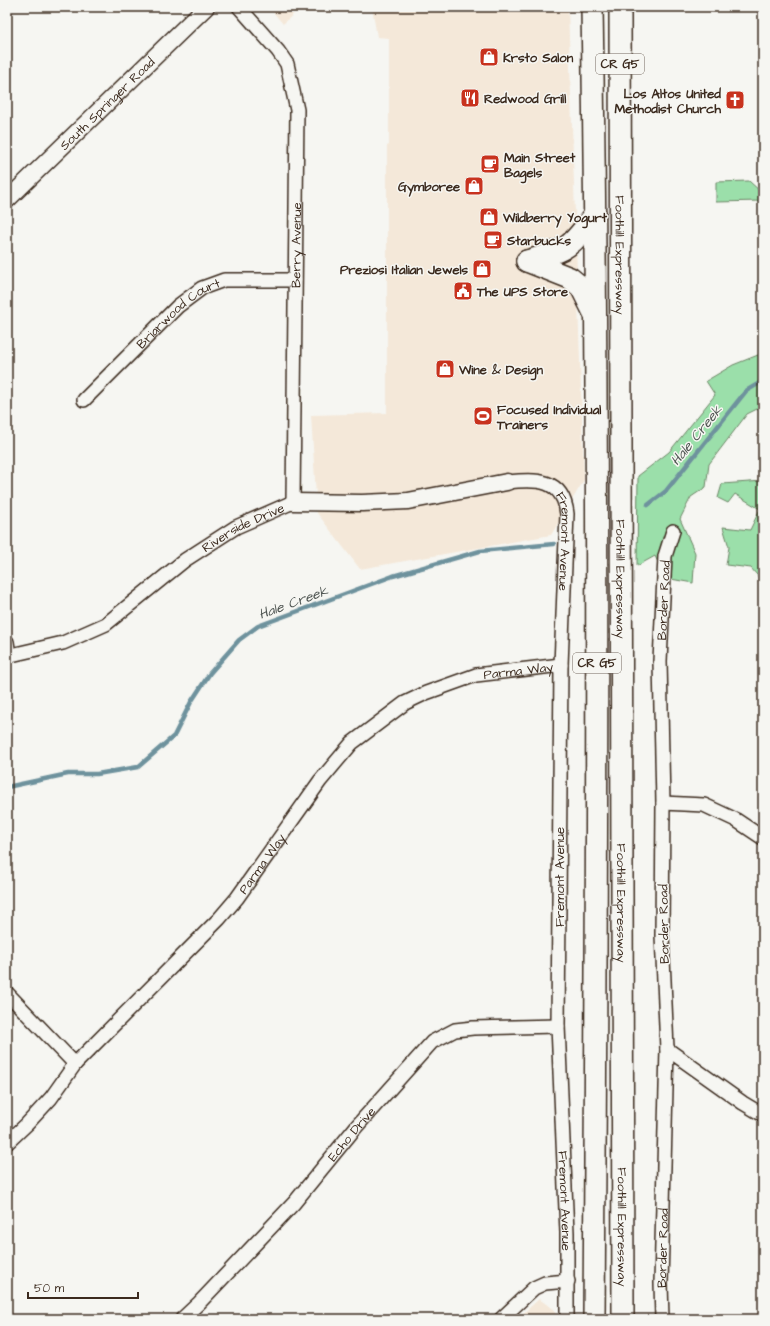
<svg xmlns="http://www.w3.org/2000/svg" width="770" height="1326" font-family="'Architects Daughter',sans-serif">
<rect width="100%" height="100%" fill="#f6f6f2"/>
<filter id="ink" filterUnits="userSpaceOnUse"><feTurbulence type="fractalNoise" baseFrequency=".025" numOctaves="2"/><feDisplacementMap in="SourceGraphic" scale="8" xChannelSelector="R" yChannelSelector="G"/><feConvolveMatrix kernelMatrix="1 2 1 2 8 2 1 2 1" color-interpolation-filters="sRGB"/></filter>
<g filter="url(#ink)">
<!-- built -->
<path fill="#f4e8d9" d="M272,7h29l-18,17 -10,-12z
M372,7h196l16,473 -33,55 -191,34 -43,-56 -6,-98 76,-2v-267l2,-1v-107l-12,-1z
M539,1299l16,11v9h-38z"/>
<!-- green -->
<path fill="#9bdfaa" stroke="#6b8464" d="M749,181l12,11v9l-45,1v-20z
M763,353v53l-16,8 -38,50 -3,23 -15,10 -11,22 15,34 -2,30 -28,-5 -10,-22 -18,10 1,-90 31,-24 46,-57 -9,-14 27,-16z
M763,481v101l-12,-14 -25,-3 3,-18 -6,-20 27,3 10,-21 -25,-15 -7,9 -10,-5 4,-14z"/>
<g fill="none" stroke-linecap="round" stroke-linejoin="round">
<!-- stream -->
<path stroke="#6e929d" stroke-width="4.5" d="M648,505l18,-14 80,-100 17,-10
M7,787l61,-13h29l41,-7 36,-31 17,-34 19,-29 29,-33 19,-14 135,-50 87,-25 74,-7"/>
<!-- minor casing -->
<g stroke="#3b2a1e" stroke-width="16">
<g id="minor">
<path id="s1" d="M84,400l94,-94 24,-18 22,-8h71"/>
<path id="s2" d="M507,482c30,-3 56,-4 60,32l-6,151 -3,361 9,207v86"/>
<path d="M7,642l2,13"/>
<path id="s3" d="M7,656l56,-13 43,-19 79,-64 51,-33 57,-25 4,-392 -10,-46 -9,-13 -39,-44"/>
<path d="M663,803l41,2 32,15 27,18"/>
<path d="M7,993l68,71"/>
<path d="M667,1049l76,54 20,12"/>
<path id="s4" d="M7,1143l20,-19 24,-26 24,-34 144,-145 18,-21 83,-117 32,-38 53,-40 21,-10 50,-18 85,-10"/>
<path id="s5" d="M182,1319l17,-16 95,-100 62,-76 76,-85 23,-12 18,-2 85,-2"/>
<path d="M501,1319l33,-31 11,-5 23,-2"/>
<path id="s6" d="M662,1319l-1,-36 6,-234 -5,-114 1,-132 -3,-142 5,-105 8,-25"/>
</g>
</g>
<!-- tertiary casing -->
<g stroke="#3b2a1e" stroke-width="19">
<g id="tertiary">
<path id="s7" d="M7,200l199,-193"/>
<path d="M293,502l69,1 46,-2 99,-19"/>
</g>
</g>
<!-- trunk casing -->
<g stroke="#3b2a1e" stroke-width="24">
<g id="trunk">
<path d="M592,7c7,437 5,875 2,1312"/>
<path id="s8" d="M620,7l3,1312"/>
<path d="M527,261l43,17 11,9 13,26"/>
<path d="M527,261c41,-12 43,-12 68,-47"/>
</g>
</g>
<!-- minor -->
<use href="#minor" stroke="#f6f6f2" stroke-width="13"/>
<!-- tertiary -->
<use href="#tertiary" stroke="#f6f6f2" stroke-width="16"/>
<!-- trunk -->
<use href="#trunk" stroke="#f6f6f2" stroke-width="21"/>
</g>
</g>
<!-- icons -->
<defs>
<g id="shop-square" transform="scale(1)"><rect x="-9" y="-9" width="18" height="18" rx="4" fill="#c8321e" stroke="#f6f6f2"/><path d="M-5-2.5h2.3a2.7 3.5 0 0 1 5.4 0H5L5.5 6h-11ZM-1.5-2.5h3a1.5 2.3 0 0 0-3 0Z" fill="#fff"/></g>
<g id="restaurant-square" transform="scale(1)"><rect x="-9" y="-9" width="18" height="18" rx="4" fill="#c8321e" stroke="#f6f6f2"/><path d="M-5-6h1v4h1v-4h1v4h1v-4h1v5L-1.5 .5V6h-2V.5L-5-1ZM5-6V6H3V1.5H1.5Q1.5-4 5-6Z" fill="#fff"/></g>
<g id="church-square" transform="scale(1)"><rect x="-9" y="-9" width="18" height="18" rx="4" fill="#c8321e" stroke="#f6f6f2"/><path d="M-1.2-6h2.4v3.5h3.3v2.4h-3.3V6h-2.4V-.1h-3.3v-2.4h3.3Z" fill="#fff"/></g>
<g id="cafe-square" transform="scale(1)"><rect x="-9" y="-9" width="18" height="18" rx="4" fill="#c8321e" stroke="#f6f6f2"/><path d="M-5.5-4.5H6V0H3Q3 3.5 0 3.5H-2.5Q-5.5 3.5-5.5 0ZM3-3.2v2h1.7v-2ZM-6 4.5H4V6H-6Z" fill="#fff"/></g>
<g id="civic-square" transform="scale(1)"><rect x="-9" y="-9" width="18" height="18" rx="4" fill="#c8321e" stroke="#f6f6f2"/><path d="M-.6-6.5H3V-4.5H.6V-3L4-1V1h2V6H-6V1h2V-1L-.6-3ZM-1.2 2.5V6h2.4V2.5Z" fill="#fff"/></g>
<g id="stadium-square" transform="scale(1)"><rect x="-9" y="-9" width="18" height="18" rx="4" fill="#c8321e" stroke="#f6f6f2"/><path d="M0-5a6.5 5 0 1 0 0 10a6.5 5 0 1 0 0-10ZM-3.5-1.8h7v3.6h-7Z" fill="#fff"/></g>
</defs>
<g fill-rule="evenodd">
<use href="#shop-square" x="489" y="57"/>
<use href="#restaurant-square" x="470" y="98"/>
<use href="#church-square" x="735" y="100"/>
<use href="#cafe-square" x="490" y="164"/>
<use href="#shop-square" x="474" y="186"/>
<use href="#shop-square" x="489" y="217"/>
<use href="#cafe-square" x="493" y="240"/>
<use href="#shop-square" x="482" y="269"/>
<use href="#civic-square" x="463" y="291"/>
<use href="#shop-square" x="445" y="369"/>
<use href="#stadium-square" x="483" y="416"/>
</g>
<g text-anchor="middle" stroke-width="3" stroke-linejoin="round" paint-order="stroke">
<!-- shield labels -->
<g fill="#f6f6f2" stroke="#73675e" stroke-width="1">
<rect x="596" y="54" width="48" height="20" rx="3"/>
<rect x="573" y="653" width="48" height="20" rx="3"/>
</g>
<g font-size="12" font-weight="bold" fill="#3b2a1e">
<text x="620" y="68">CR G5</text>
<text x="597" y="667">CR G5</text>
</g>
<!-- poi labels -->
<g font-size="13" font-weight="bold" fill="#3b2a1e" stroke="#f6f6f2" text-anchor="start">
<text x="503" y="62">Krsto Salon</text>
<text x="721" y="98" text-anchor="end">Los Altos United<tspan x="721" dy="15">Methodist Church</tspan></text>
<text x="484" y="103">Redwood Grill</text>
<text x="504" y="162">Main Street<tspan x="504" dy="15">Bagels</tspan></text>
<text x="460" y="191" text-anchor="end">Gymboree</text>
<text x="503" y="222">Wildberry Yogurt</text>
<text x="507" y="245">Starbucks</text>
<text x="468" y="274" text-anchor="end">Preziosi Italian Jewels</text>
<text x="477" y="296">The UPS Store</text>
<text x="459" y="374">Wine &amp; Design</text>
<text x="497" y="414">Focused Individual<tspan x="497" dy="15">Trainers</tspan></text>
</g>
<!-- street labels -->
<g font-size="13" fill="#3b2a1e" stroke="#f6f6f2">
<text dy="5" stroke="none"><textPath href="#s7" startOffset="139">South Springer Road</textPath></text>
<text dy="5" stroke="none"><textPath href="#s3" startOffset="586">Berry Avenue</textPath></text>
<text dy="5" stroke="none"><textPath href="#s8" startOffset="248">Foothill Expressway</textPath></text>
<text dy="5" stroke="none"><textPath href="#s1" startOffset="129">Briarwood Court</textPath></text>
<text dy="5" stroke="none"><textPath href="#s3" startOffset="273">Riverside Drive</textPath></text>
<text dy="5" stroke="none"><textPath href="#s2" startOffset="106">Fremont Avenue</textPath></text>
<text dy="5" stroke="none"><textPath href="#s8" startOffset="572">Foothill Expressway</textPath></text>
<text dy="5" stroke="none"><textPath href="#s6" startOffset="719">Border Road</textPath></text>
<text dy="5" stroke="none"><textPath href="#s4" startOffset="715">Parma Way</textPath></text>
<text dy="5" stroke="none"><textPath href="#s4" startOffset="379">Parma Way</textPath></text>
<text transform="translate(559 877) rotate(-90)" y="5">Fremont Avenue</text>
<text dy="5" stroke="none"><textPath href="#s8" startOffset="896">Foothill Expressway</textPath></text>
<text transform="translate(663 924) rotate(-91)" y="5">Border Road</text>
<text dy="5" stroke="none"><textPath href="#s5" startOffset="251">Echo Drive</textPath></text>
<text dy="5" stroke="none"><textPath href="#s2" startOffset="766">Fremont Avenue</textPath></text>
<text dy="5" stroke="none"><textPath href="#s8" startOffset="1220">Foothill Expressway</textPath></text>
<text dy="5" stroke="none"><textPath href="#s6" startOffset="71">Border Road</textPath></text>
</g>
<!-- water labels -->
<g font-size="14" font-style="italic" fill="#505653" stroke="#f6f6f2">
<text transform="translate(696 435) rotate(-51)" y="5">Hale Creek</text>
<text transform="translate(293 602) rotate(-20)" y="5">Hale Creek</text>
</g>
</g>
<!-- margin -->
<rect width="770" height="1326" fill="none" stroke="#f6f6f2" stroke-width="24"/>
<rect x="12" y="12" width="746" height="1302" fill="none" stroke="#3b2a1e" stroke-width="1.5" filter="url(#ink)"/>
<!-- scale -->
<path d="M28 1292v6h110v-6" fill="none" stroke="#3b2a1e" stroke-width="2"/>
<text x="34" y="1292" font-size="12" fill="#3b2a1e" stroke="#f6f6f2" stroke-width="3" paint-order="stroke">50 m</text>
</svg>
